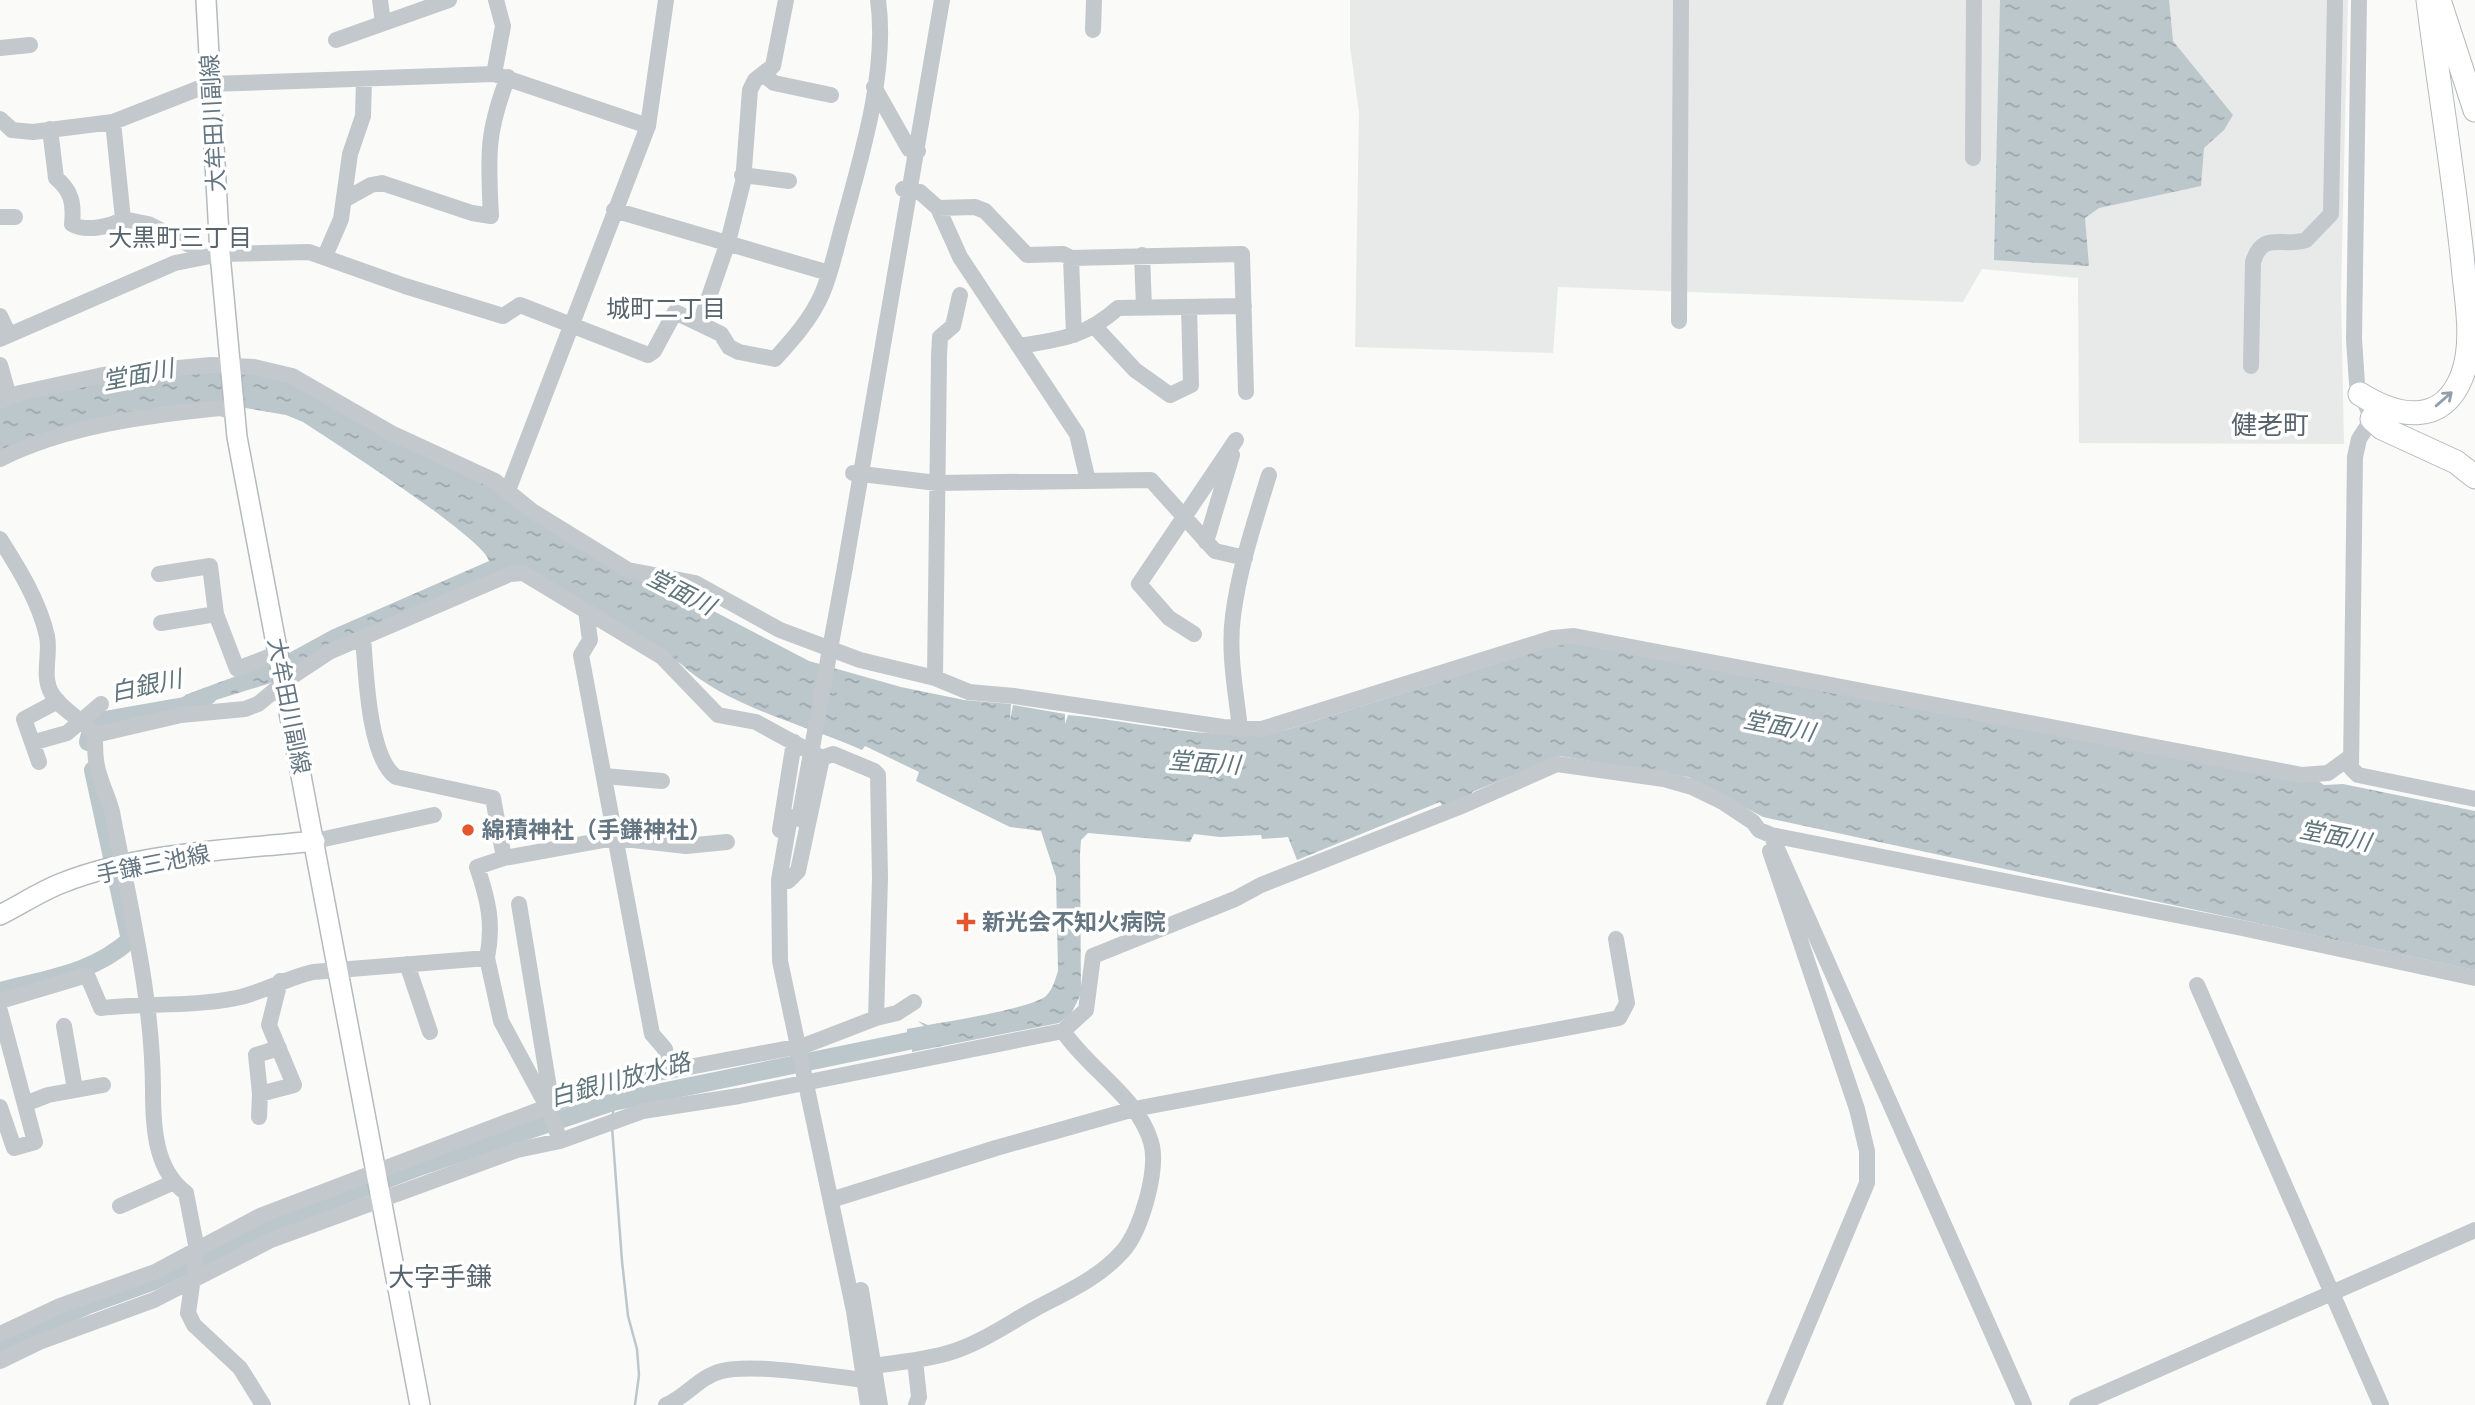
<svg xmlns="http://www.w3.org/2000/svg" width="2475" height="1405" font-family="Barlow,'Noto Sans JP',sans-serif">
<defs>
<pattern id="water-ripples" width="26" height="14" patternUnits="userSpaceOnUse" patternTransform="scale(1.75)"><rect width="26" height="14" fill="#bbc7cb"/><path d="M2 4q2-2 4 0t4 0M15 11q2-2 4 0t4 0" fill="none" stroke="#9ca6aa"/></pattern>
</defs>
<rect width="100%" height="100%" fill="#fafaf8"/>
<!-- built -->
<path fill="#e8e9e9" d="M1350,0h998l-7,293 3,151 -265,-1 -1,-165 -96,-9 -19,33 -405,-15 -5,66 -198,-6 4,-234 -9,-67z"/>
<!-- water -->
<path fill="url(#water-ripples)" d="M2000,0h169l4,41 60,74 -9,15 -20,18 -3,38 -102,22 -14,10 4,48 -95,-6z
M240,371l51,11 166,84 172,109 16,7 15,1 149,78 92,26 63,13 47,4 -1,17 3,-16 52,9v10l3,-9c74,7 145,28 218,15l282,-89 749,139 7,5 19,-1 132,27v159l-712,-153 -75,-40 -128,-21 -88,36v5l-28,12 -4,-7 -143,58 -9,-23 -26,2 -1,-4 -41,2 -26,-3 -4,8 -102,-9 -7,7 -1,14 1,140 -10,20 -12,9 -147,29v-6h-7l-2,-12 4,-1v-4l17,-3 -6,-5 10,4c23,-4 104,-17 118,-29 7,-7 9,-16 12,-25l-2,-94 -15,-46 -31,-4 -94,-46 3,-9 -54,-26 -3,4c-57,-25 -136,-44 -181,-86l-159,-97 -248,115 -87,27 -2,-14 84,-31 62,-34 158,-69c-5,-23 -157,-120 -186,-139l-17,-7 -64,-11 -222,51v-49l96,-26z"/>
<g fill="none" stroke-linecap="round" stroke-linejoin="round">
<!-- stream -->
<path stroke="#bbc7cb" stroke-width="2.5" d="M613,1117v-15
M612,1127l10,134 6,55 9,33 2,26 -4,30"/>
<!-- river -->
<path stroke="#bbc7cb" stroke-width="18" d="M88,742l5,-20 91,-16 24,-10
M0,991c49,-13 91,-17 130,-51l-37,-170
M0,1345l88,-40 66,-24 113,-56 149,-57 122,-41 75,-25 315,-65"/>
<!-- major casing -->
<g stroke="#b5babe" stroke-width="22">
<path id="major" d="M206,0l14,254 17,183 183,968
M0,915c20,-10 41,-24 62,-32 79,-31 169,-33 253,-42"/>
</g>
<!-- highway casing -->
<g stroke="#b4b9bd" stroke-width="25">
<path id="highway" d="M2439,0l36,110
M2360,394c37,23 82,33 102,-18 13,-34 4,-76 1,-111 -9,-89 -24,-177 -35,-265
M2381,407l-9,12 10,9 74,34 19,15"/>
</g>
<!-- minor -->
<path stroke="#c3c8cc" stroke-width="16" d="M380,0l3,23
M2359,0l-5,339 3,45 15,35 -13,20 -4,18 -4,311 7,7 117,24
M1093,30l1,-30
M336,40l113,-40
M0,48l30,-3
M494,74l9,-48 -7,-26
M763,74l11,9 57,12
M874,87l35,62 9,2
M0,119l12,11 21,2 80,-10 97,-38 284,-10 154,52
M113,122l10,97
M50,129l6,49c16,13 18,26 16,46 13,8 39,3 51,-5l25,5 48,24 2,10
M1973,158l1,-158
M742,175l47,6
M903,189l17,3 18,16 22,49 117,177 11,47
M344,200l27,-15 11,-2 90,30 19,3c-3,-59 -5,-83 17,-139
M938,208l37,-1 10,4 42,44 36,-1 8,4 171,-4 4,138
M614,210l215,63
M0,217h15
M1142,255l2,52
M325,256l16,-37 9,-65 13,-38 1,-37
M1071,258l3,77
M0,316l9,19
M1679,321l2,-321
M700,323l28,-81 15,-60 7,-92 5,-10 18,-14 13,-66
M1096,328l39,42 35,25 21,-10 -2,-78
M0,339l175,-76 45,-9 89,-2 96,34 98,30 17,-11 128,50 6,-4 21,-39 46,22 8,13 10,5 36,7c18,-20 36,-40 47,-65 9,-21 14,-45 20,-67 19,-69 46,-156 36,-227
M1019,346c43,-7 66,-9 99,-38l126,-2
M0,365l9,32
M2251,366l2,-104c10,-32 29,-14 53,-22l25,-26 4,-214
M0,401l20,-8 83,-18 108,-10 43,2 38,9 99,57 104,48 37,30 96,59 67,13 85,47 80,30 75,18 34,14 45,4 209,31 39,2 291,-91 21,-2 728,139 26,-2 22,-16
M0,459c66,-33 148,-44 220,-51l15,4
M853,473l84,10 214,-3 64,71 30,7
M507,493l141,-367 18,-126
M0,539c19,30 39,62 47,97 4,19 -6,40 5,58 11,18 31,25 43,41
M1206,542l26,-87
M845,567l97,-567
M159,574l51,-8 6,48 21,55 42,-16
M586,611l4,29 -9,15 71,379 13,15 5,22
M161,623l55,-9
M1194,634l-25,-16 -30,-34 97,-144
M363,637c3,34 5,120 33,140l97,21 11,60 -27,9c11,32 17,57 10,91
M935,678l4,-322 1,-19 13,-11 7,-31
M285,681l44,-29 181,-78 13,-1 139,84 56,58 38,7 66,36 11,-4 41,17 4,4 2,103 -4,140
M1240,729c-4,-37 -12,-76 -7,-113 6,-48 22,-95 36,-141
M35,742l32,-9 34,-29
M39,762l-15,-43 34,-18
M604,776l58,5
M790,817l-11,63 1,81 74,350 14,94
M780,830l14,-88
M1771,835l253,570
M315,841l119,-26
M1770,851l87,258 10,42v32l-93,222
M504,858l111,-20 71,8 41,-4
M788,881l10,-10 24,-113
M519,904l33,202
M407,964l23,68
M2197,985l184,420
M0,1001l87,-26 14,33c45,-5 91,-1 135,-10 26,-5 50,-20 77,-26l174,-14 14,63 49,91 10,29
M0,1011l35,131 -21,6 -14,-41
M64,1026l11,63
M260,1094l34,-9 -25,-60 11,-44
M25,1104l23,-9 55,-10
M259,1117l1,-23 -4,-39 23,-7
M831,1200l165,-52 138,-39 485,-91 8,-15 -11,-64
M120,1206l52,-23
M861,1290l19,115
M0,1334l60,-28 95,-34 105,-56 355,-135 191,-36 70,-27 21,-5 17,-11
M915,1360l4,37 -3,8
M0,1361l39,-19 115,-42 117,-60 246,-90 43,-9 83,-30 96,-15 324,-65 23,-21 7,-54 142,-57 26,-14 203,-80 93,-41 107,15 28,8 31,15 30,20 6,8 12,5 471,93 233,50
M263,1405l-23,-37 -46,-43 -6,-12 9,-63 -11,-57c-31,-23 -33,-66 -33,-102 0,-91 -23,-184 -40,-274 -2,-14 -9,-26 -13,-40 -5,-13 -5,-28 -5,-42l86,-20 64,-6 13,-5 17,-14 11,-2
M666,1405c20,-8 34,-29 56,-34 32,-8 107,5 142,9l11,-14c24,-4 50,-6 73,-13 31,-9 58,-28 85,-43 31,-17 65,-31 89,-58 19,-20 37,-83 29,-110 -13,-45 -63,-73 -88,-111
M2077,1405l398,-175"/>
<!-- major -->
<use href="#major" stroke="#fff" stroke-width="19"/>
<!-- highway -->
<use href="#highway" stroke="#fff" stroke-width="23"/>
<!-- minor-bridge -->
<path stroke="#c3c8cc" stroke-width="16" d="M799,819l46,-252"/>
</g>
<!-- one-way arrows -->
<defs><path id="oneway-shaft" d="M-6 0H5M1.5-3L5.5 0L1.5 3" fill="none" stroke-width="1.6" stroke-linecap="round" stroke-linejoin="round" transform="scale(1.75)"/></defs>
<use stroke="#939fa8" href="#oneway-shaft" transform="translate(2444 399) rotate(-41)"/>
<!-- markers -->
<g fill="#e4572e" stroke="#fff" stroke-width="2.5">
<circle cx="468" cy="830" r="7"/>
<path d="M962.5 911.5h7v7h7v7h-7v7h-7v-7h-7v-7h7z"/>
</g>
<g text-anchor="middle" stroke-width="7" stroke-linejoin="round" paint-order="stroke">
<!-- street labels -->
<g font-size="23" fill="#657683" stroke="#fff">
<text transform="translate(213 123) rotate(-93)" y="8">大牟田川副線</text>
<text transform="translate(289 706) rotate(79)" y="8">大牟田川副線</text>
<text transform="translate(153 864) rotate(-11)" y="8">手鎌三池線</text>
</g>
<!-- poi labels -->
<g font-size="23" font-weight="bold" fill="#657683" stroke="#fff" text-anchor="start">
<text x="482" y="838">綿積神社（手鎌神社）</text>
<text x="982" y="930">新光会不知火病院</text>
</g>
<!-- neighbourhood labels -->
<g font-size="24" fill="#57646e" stroke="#fff">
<text x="180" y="246">大黒町三丁目</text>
<text x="666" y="317">城町二丁目</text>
</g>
<!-- water labels -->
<g font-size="24" font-style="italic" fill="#60757c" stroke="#fff">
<text transform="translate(138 375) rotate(-11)" y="8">堂面川</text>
<text transform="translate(681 592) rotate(27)" y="8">堂面川</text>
<text transform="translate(146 686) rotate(-12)" y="8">白銀川</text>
<text transform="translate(1779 726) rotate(11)" y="8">堂面川</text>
<text transform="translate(1204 763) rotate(4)" y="8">堂面川</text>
<text transform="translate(2335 836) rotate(11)" y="8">堂面川</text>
<text transform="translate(620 1080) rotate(-15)" y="8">白銀川放水路</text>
</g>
<!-- quarter labels -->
<g font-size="26" fill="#57646e" stroke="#fff">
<text x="2270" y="434">健老町</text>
<text x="440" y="1286">大字手鎌</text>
</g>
</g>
</svg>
